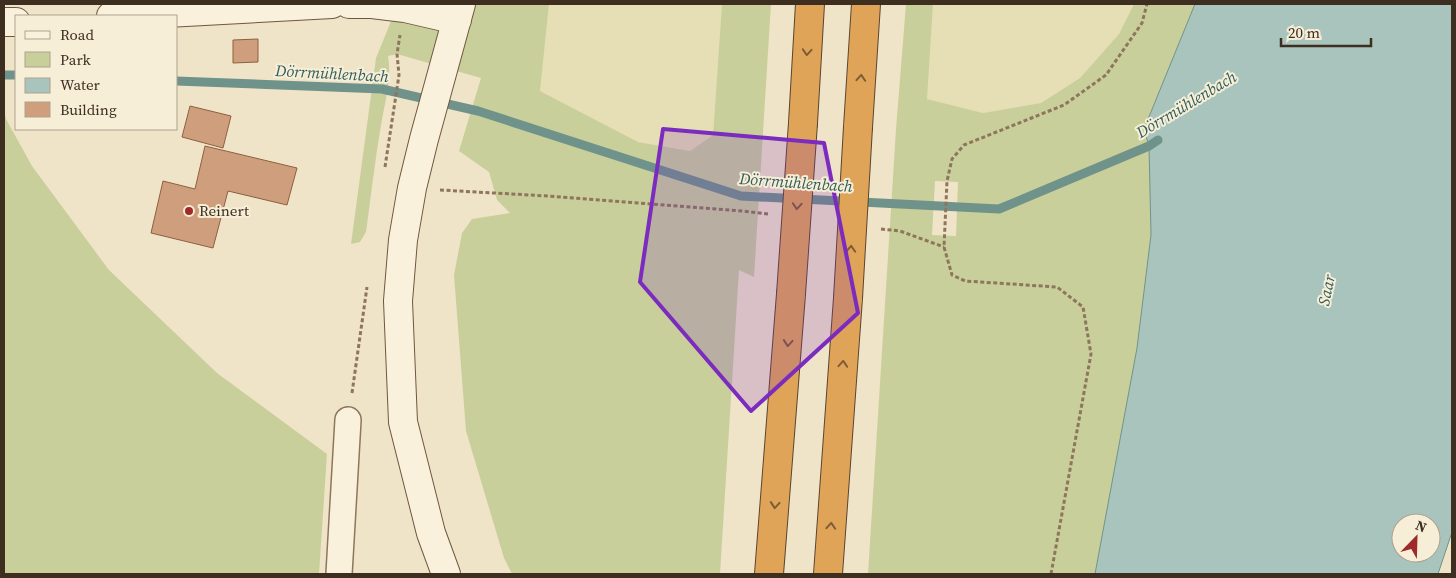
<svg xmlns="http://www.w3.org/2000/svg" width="1456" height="578" font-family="'Source Serif 4',serif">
<rect width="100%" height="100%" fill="#f0e4c8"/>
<!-- farmland -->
<path fill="#e6deb5" d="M549,4h173l-9,131 -23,16 -52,-9 -98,-51z
M933,4h201l-15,30 -39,44 -39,25 -58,10 -57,-14z"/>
<!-- green -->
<path fill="#c9cf9b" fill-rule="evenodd" d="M398,4h151l-9,87 98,51 52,9 23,-16 9,-131h49l-17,273 -15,-7 -19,304h-208l-8,-16 -38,-127 -12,-156 8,-42 10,-14 38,-6 -13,-13 -8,-28 -30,-21 22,-73 -84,-24 -9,2c4,24 -3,46 -7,69 -6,35 -10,71 -15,107l-6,10 -9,2 25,-186z
M906,4h27l-6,95 56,14 58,-10 39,-25 39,-44 15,-30h61l-51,125 5,17 2,89 -14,113 -42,226h-227l28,-445zM935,181l23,1 -2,54 -24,-1z
M4,109l2,10 26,47 77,104 108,103 110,81 -8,120h-315z"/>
<!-- water -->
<path fill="#a9c4bc" stroke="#6f938a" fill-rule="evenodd" d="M1195,4h257v528l-14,42h-343l42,-226 14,-113 -2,-89 -5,-17zM1401,523h30v30h-30z"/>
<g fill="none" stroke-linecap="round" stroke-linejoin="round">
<!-- stream -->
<path stroke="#6f938a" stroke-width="9" d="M4,75h12
M176,81l206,8 96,22 263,85 258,13 150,-63 9,-6"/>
</g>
<!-- building -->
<path fill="#cf9f7d" stroke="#8d5f41" d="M258,39v23l-25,1v-23z
M190,106l41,10 -8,32 -41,-11z
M205,146l92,22 -10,37 -59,-14 -15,57 -62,-15 12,-52 32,8z"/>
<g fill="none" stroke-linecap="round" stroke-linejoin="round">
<!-- street casing -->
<g stroke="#8d765c" stroke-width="28">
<path id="street" d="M339,574l9,-154"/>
</g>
<!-- secondary casing -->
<g stroke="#6f573f" stroke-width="30">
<path id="secondary" d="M349,4h23l33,4 52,12
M111,16l221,-12
M4,22h12
M446,574l-15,-41 -28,-111 -5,-121 5,-61 9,-52 12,-49 37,-135"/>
</g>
<!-- highway casing -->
<g stroke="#5b4430" stroke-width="30">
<path id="highway" d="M803,123l7,-119
M858,127l8,-123
M769,574l22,-280
M828,574l20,-276"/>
</g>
<!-- path -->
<path stroke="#8d765c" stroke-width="3" stroke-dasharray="4 2.5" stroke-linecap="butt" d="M385,167l14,-92 -2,-21 3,-19
M440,190l108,6 195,15 25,3
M881,229l19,2 44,16
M352,393l15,-106
M1051,574l40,-220 -8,-47 -26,-20 -92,-6 -13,-6 -8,-28 3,-66 5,-22 12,-14 100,-40 42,-30 36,-52 5,-19"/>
<!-- street -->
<use href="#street" stroke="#faf1dc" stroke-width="25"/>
<!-- secondary -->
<use href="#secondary" stroke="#faf1dc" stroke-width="28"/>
<!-- highway -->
<use href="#highway" stroke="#e0a458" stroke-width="28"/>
<!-- highway-bridge casing -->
<g stroke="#5b4430" stroke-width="30" stroke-linecap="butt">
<path id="highway-bridge" d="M791,294l12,-171
M848,298l10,-171"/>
</g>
<!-- highway-bridge -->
<use href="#highway-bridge" stroke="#e0a458" stroke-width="28"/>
</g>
<!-- one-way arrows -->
<defs><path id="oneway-chevron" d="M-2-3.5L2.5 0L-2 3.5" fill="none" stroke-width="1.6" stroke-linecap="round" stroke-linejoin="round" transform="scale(1.25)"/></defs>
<g stroke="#7e5d36">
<use href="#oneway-chevron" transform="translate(807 52) rotate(94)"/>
<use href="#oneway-chevron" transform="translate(861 78) rotate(-86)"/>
<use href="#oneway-chevron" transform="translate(797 206) rotate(94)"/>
<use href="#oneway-chevron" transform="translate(851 249) rotate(-87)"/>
<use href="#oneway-chevron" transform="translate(788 343) rotate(95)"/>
<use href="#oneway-chevron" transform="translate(843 364) rotate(-86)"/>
<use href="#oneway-chevron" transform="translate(775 505) rotate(95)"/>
<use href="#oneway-chevron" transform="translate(831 526) rotate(-86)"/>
</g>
<!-- marked area -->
<path fill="#7b2cbf" fill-opacity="0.2" stroke="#7b2cbf" stroke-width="4" stroke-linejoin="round" d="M663,129l161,14 34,170 -107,98 -111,-129z"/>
<!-- markers -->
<circle fill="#9e2a2b" stroke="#f7eed8" stroke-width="2" cx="189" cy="211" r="5"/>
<g text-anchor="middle" stroke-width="4" stroke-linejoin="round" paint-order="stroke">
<!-- poi labels -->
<g font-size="15" fill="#3d2e20" stroke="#f7eed8" text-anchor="start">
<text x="199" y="216">Reinert</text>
</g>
<!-- water labels -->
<g font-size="16" font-style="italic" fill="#2f5d5a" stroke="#f7eed8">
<text transform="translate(332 73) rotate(3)" y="6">Dörrmühlenbach</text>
<text transform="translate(1186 104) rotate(-31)" y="6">Dörrmühlenbach</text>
<text transform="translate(796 182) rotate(4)" y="6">Dörrmühlenbach</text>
<text transform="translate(1326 290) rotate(-78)" y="6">Saar</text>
</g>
</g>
<!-- border -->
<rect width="1456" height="578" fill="none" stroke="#3d2e20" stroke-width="10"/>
<!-- legend -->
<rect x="15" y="15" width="162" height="115" fill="#f7eed8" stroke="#ada18e"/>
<rect x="25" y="31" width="25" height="8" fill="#faf1dc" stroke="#ada18e"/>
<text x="60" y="40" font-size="15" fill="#3d2e20">Road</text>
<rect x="25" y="52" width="25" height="15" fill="#c9cf9b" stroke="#ada18e"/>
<text x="60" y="65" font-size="15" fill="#3d2e20">Park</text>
<rect x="25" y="78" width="25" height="15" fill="#a9c4bc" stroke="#ada18e"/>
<text x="60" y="90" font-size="15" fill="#3d2e20">Water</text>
<rect x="25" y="102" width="25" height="15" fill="#cf9f7d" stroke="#ada18e"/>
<text x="60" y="115" font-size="15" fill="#3d2e20">Building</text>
<!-- north arrow -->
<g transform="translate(1416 538) rotate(23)"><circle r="24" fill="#f7eed8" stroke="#ada18e"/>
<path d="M0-4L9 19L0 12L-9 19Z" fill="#9e2a2b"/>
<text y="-8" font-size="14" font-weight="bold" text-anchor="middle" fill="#3d2e20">N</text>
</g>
<!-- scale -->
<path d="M1281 38v8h90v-8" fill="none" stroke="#3d2e20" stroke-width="2.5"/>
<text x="1288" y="38" font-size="15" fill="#3d2e20" stroke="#f7eed8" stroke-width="4" paint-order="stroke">20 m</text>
</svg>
